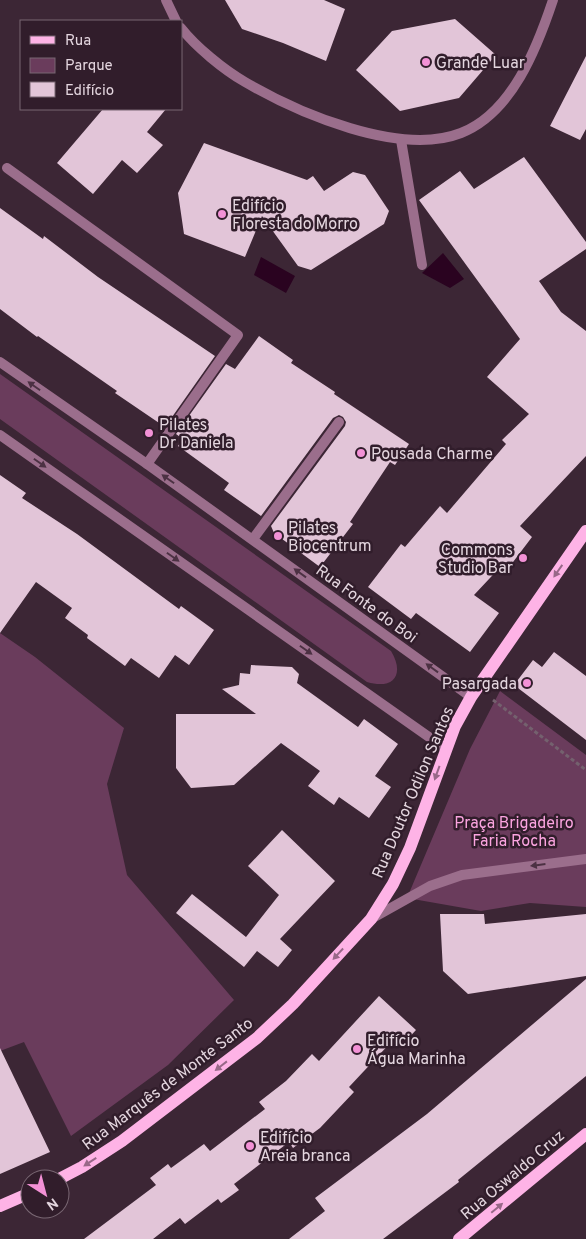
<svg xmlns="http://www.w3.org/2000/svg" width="586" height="1239" font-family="Overpass,sans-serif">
<rect width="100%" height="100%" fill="#3c2635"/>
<!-- green -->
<path fill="#6a3c5c" d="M0,374l391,277c14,23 3,39 -24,31l-367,-263z
M0,633l35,24 89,71 -17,56 20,91 107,125 -66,65 -97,71 -47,-94 -24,9z
M500,691l86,64v152l-56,-4 -49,8 -74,-13 63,-149z"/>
<!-- water -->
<path fill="#2a0320" d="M443,253l21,26 -14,9 -28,-15z
M261,257l34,19 -9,17 -32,-18z"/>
<!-- building -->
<path fill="#e2c5d8" d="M225,0h99l21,9 -19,52 -43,-18 -41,-14z
M455,19l41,36 -37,43 -59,13 -44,-41 36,-39z
M586,56v73l-6,11 -30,-14z
M103,109h63l-19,23 16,13 -26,28 -15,-13 -29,34 -36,-31z
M204,143l103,37 6,-4 11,15 29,-19 12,3 24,36 -5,13 -73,46 -13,-4 -36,-50 -17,41 -61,-23 -6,-41z
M524,157l62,85v7l-47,32 22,31 25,19v125l-66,70 12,11 -22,29 -5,-4 -31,33 25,18 -29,39 -54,-39 -5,6 -43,-32 33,-43 4,3 35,-41 7,7 59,-69 -4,-4 27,-26 -42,-37 33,-38 -101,-139 41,-29 14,18z
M0,208l43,31 1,-3 54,41 117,79 -50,71 -50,-34 2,-2 -79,-55 -1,1 -37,-28z
M259,336l34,24 -2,3 44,29 -1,2 75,50 -14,21 -5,-3 -40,60 3,2 -33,43 -46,-34 -3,-7 74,-100 1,-4 -3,-5 -4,-2 -6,3 -72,98 -37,-26 5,-7 -51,-37 5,-7 -7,-5 50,-70 9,5z
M0,475l26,18 -4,5 55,36 102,75 2,-3 33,24 -25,35 -14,-10 -16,23 -28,-20 -6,8 -38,-28 1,-3 -23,-17 7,-10 -36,-26 -36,51z
M554,652l32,24v64l-72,-55 19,-25 9,7z
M251,665l41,2 7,7 -2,9 61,44 6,-8 34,25 -23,32 16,11 -22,31 -30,-21 -5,8 -26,-19 12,-15 -39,-28 -47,42 -43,3 -15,-20v-54h80l-34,-25 17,-4 1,-12 10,1z
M282,830l53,51 -55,58 12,11 -14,17 -21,-16 -13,16 -68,-54 16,-19 54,43 33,-42 -31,-29z
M440,914h44l1,10 101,-10v62l-118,18 -25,-23z
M586,979v97l-128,104 1,2 -76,57h-94l36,-28 -10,-13 112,-84z
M379,996l37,34 -14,15 -8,-6 -45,48 5,5 -34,36 -27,20 -4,-6 -55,42 5,6 -18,13 -3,-4 -33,25 -5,-6 -27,21h-69l72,-54 -6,-7 18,-14 3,4 33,-24 6,7 55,-42 -6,-7 27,-21 26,-27 7,7z
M0,1048l50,104 -50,22z"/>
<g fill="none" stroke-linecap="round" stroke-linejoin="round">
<!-- path -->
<path stroke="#74616e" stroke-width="3" stroke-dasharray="4 2.5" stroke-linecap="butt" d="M493,700l93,70"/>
<!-- lane -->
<path stroke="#9b6e8c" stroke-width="10" d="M401,140l21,125
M7,168l231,167 -91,129
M253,539l86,-117"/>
<!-- street -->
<path stroke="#9b6e8c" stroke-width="10" d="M166,0l10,21
M181,28c15,19 43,42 64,54 53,31 155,75 216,51 51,-20 76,-85 92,-133
M0,362l147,102 324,233
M0,435l446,314
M371,919l59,-33 32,-11 124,-16"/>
<!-- primary -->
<path stroke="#feb3e6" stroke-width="12" d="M59,1179l23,-12 40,-26 135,-103 36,-34 78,-85 22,-35 17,-36 45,-122 16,-29 115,-166
M0,1206l30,-13
M459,1239l127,-105"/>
</g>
<!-- one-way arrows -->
<defs><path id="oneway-solid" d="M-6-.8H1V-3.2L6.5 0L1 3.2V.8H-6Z" transform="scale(1.25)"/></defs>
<g fill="#4c3143">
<use href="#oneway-solid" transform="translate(34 386) rotate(-145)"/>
<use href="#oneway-solid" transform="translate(40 463) rotate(35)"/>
<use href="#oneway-solid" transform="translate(168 479) rotate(-145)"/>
<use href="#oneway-solid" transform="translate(173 557) rotate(35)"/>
<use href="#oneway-solid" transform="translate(300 573) rotate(-144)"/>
<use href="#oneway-solid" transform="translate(306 650) rotate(35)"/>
<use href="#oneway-solid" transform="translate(432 668) rotate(-144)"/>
<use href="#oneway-solid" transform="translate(538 865) rotate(173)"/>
</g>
<g fill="#986888">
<use href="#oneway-solid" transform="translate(558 571) rotate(125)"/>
<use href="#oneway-solid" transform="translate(437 773) rotate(110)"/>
<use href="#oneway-solid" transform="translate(338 954) rotate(133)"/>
<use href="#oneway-solid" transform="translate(221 1066) rotate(142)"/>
<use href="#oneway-solid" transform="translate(90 1162) rotate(147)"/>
<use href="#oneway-solid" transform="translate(497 1208) rotate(-40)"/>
</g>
<!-- markers -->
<g fill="#f391d6" stroke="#311d2b" stroke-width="2">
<circle cx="426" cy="62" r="5"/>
<circle cx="222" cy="214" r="5"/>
<circle cx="149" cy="433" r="5"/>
<circle cx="361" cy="453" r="5"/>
<circle cx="278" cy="536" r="5"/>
<circle cx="523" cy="558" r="5"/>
<circle cx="527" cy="683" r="5"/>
<circle cx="357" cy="1049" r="5"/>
<circle cx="250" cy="1146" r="5"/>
</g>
<g text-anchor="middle" stroke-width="5" stroke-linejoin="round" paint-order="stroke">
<!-- poi labels -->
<g font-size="16" fill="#e4d6df" stroke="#311d2b" text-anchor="start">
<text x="436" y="68">Grande Luar</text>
<text x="232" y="211">Edifício<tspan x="232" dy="18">Floresta do Morro</tspan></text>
<text x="159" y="430">Pilates<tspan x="159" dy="18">Dr Daniela</tspan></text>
<text x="371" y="459">Pousada Charme</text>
<text x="288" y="533">Pilates<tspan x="288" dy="18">Biocentrum</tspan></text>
<text x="513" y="555" text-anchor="end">Commons<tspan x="513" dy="18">Studio Bar</tspan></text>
<text x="517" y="689" text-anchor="end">Pasargada</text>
<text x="367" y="1046">Edifício<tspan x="367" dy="18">Água Marinha</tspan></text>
<text x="260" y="1143">Edifício<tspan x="260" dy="18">Areia branca</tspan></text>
</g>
<!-- street labels -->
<g font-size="16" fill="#e4d6df" stroke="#311d2b">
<text transform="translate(367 603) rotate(36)" y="6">Rua Fonte do Boi</text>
<text transform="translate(412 792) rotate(-67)" y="6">Rua Doutor Odilon Santos</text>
<text transform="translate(167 1083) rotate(-37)" y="6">Rua Marquês de Monte Santo</text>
<text transform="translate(512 1174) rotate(-40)" y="6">Rua Oswaldo Cruz</text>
</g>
<!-- park labels -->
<g font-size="16" fill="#fba4e0" stroke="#311d2b">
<text x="514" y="828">Praça Brigadeiro<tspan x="514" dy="18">Faria Rocha</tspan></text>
</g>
</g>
<!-- legend -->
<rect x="20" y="20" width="162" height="90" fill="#311d2b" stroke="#796773"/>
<rect x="30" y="36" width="25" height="8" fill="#feb3e6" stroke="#796773"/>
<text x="65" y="45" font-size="15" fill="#e4d6df">Rua</text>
<rect x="30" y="58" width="25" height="15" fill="#6a3c5c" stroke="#796773"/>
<text x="65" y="70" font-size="15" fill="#e4d6df">Parque</text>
<rect x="30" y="82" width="25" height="15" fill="#e2c5d8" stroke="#796773"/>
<text x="65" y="95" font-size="15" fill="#e4d6df">Edifício</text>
<!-- north arrow -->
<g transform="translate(45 1194) rotate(144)"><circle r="24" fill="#311d2b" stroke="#796773"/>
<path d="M0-4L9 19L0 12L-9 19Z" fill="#f391d6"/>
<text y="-8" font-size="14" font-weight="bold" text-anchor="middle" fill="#e4d6df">N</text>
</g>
</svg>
